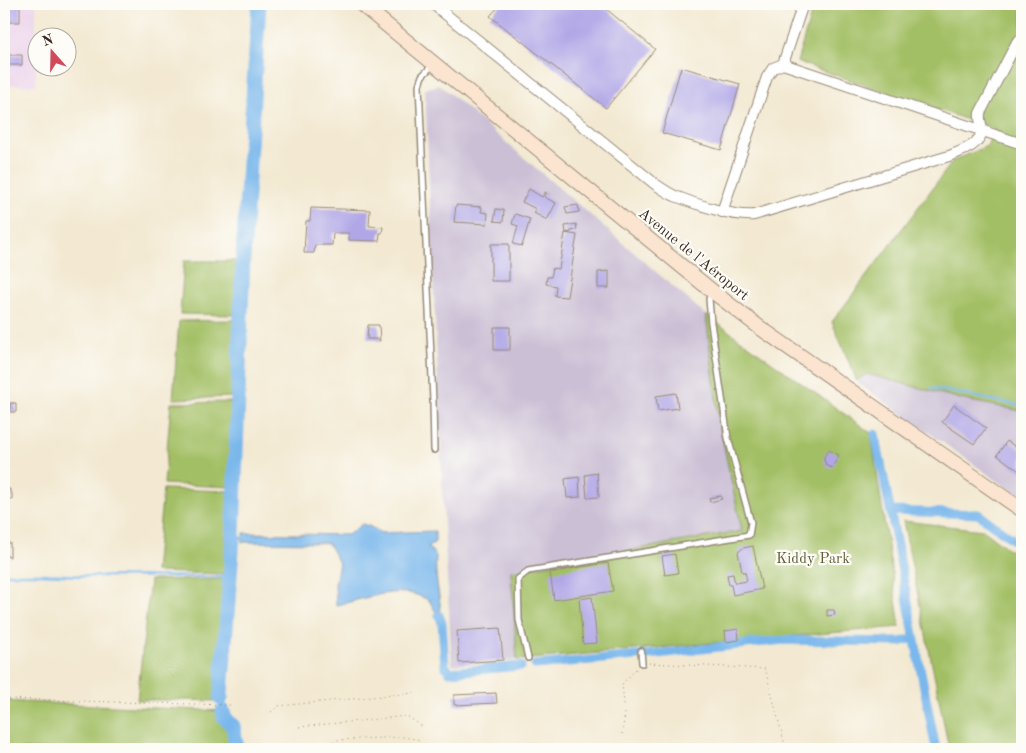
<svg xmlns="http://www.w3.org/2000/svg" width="1026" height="753" font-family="'Old Standard TT',serif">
<rect width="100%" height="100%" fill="#fdfcf7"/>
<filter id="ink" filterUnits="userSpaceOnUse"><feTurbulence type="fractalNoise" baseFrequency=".02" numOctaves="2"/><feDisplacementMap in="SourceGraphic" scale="10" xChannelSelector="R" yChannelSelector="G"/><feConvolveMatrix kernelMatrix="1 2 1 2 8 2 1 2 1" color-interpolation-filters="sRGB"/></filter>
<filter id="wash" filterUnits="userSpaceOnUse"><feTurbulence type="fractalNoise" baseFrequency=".0096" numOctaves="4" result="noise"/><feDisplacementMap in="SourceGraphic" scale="20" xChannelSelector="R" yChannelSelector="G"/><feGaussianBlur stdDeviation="1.12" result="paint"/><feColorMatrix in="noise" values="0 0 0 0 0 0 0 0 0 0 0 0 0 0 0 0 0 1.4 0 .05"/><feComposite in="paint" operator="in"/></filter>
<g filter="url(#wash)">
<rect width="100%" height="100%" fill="#f3e9d2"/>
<!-- built -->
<path fill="#ebd1eb" d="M4,4h32v81h-32z"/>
<!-- industrial -->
<path fill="#cbbfd5" d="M440,85l266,230 13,108 24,108 -231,40 5,89 -65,5 -8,-141 -19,-435z
M867,374l98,26 57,11v87l-164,-115z"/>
<!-- green -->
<path fill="#a3bf65" stroke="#6f7442" d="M814,4h208v407l-57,-11 -98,-26 -10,7 -25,-59 121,-161 34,-15 7,-17 -197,-67z
M184,261h54l-2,54 -56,-1z
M706,315l165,118 29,194 -383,33 -6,-89 231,-40 -23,-108z
M236,320l-2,77 -61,2 6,-78z
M232,402l-2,85 -66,-3 7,-81z
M163,489l66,2 -5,83 -69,-2z
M903,521l80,9 39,29v190h-73z
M227,579l-5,48 -3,74 -34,-1h-48l13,-120z
M4,701l219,10 12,38h-231z"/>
<!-- water -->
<path fill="#79b7ec" stroke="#5a7085" d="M362,524l7,2 12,7 54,-2v11l-6,4v2l7,8c-2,20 4,39 5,58l-3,2 -9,-16c-7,-3 -15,-7 -23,-7 -22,-3 -48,8 -70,12l-1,-21 4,-21 -11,-20 -86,-1 2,-9 104,2z"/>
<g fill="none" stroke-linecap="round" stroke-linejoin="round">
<!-- stream -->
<path stroke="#79b7ec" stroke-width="2.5" d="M932,388l90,18
M233,537l10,1
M4,574h36l45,2 145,1"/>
<!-- canal -->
<path stroke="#79b7ec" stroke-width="9" d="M875,434c22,105 40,210 61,315
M891,511l87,3 44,32
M439,615l3,8 3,42 4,7 72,-6
M535,665l113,-10 135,-15 117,2 14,-4"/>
<!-- river -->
<path stroke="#79b7ec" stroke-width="15" d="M221,698v-4l12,-157 10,-279 16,-254
M223,711l1,6 9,9 4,23"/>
</g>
<g id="blocks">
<!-- building -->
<path fill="#b1a7e7" d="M4,4h16v18h-16z
M501,4h99l55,45 -49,59 -116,-92z
M4,55h18v10h-18z
M681,67l59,17 -19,66 -59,-17z
M529,189l13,8 3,-5 2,1 -3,4 12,6 -9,17 -13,-7 2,-4 -14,-7z
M456,205l26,2 -1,5 7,1 -1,11 -33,-2z
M578,205l1,7 -12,2 -2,-7z
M311,208l59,2 -1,16 14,1 -1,6h-2l-1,8 -30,-1v-7h-16l-1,12h-17l-1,8h-10l2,-32h4z
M496,209l8,1 -1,12 -9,-1z
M515,214l15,5 -8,27 -9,-2 5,-18 -6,-2z
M576,224l1,6 -6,1v1l-5,1 -1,-7z
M565,233l12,2 -10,62 -12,-1 1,-10 -10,-2 1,-7h4l2,-9 6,1z
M491,244h18v37h-18z
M609,271v17h-11v-16z
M368,325h11l1,16h-3v-2h-10z
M494,327h16v23h-16z
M676,393l2,15 -20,3 -2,-15z
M10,403h6v9h-6z
M954,405l32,23 -12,16 -32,-22z
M1007,441l15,10v22l-25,-18z
M828,450l11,5 -7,13 -7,-3 1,-2 -2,-1 1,-2 -2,-1z
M597,473l2,24 -12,1 -2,-23z
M579,477l1,20 -13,1 -2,-19z
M7,489h3v3l2,1v6h-6z
M721,496l1,3 -12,3 -1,-4z
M6,543h4v14l-4,-1z
M753,546l9,43 -29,6 -2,-10h-2l-2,-10 6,-1 2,9 12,-2 -2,-9h-3l-4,-20 5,-4z
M675,554l3,19 -13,2 -3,-19z
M608,563l5,28 -59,9 -4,-28z
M592,597l5,46 -14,1 -4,-45z
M827,610h7l1,5 -8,1z
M500,628l3,32 -44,3 -2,-32z
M738,629l1,11 -13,2 -1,-11z
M496,693l1,10 -43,2v-10z"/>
</g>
</g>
<g filter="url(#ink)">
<use href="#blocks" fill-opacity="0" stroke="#978a78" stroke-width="1"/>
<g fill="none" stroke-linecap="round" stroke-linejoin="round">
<!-- lane casing -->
<g stroke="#978a78" stroke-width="8">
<path id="lane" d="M434,64l-12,12 -3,9 14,316 1,49
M641,651l1,12
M528,658l-9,-38 -1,-41 10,-8 221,-36 2,-12 -23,-85 -17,-115 -2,-24 2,-6"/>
</g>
<!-- street casing -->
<g stroke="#978a78" stroke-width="12">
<path id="street" d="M433,4l222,180c6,4 13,9 20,12 20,8 58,21 79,19l195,-59c12,-5 33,-11 33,-27 -1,-6 -3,-10 -2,-16l37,-71 5,-3
M783,64l20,-60
M722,212l45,-135 6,-9 10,-4 239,80"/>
</g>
<!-- secondary casing -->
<g stroke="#978a78" stroke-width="16">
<path id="secondary" d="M361,4l351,287 47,36 263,183"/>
</g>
<!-- path -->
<path stroke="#978a78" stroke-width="1" stroke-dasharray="1 4" stroke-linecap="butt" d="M4,289l3,1
M4,526h1
M649,663l116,6 21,80
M4,699l226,6
M271,712l7,-6 136,-13
M299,727l108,-11 16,11
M622,734l3,-21 -3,-29 15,-16
M329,745l8,-5 66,-3 19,3"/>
<!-- lane -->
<use href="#lane" stroke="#fff" stroke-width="5"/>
<!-- street -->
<use href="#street" stroke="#fff" stroke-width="10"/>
<!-- secondary -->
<use href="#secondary" stroke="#fce5d0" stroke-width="14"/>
</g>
</g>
<g text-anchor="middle" stroke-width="4.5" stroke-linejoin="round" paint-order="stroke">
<!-- street labels -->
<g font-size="15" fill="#3b2a1e" stroke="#fdfcf7">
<text transform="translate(694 254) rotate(39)" y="5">Avenue de l'Aéroport</text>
</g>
<!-- park labels -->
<g font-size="15" fill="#5f5e37" stroke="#fdfcf7">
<text x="813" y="563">Kiddy Park</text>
</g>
</g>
<!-- margin -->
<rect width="1026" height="753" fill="none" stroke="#fdfcf7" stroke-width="20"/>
<!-- north arrow -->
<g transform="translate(52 52) rotate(340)"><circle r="24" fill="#fdfcf7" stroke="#afa8a0"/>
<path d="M0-4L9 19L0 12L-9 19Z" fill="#d1495b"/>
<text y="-8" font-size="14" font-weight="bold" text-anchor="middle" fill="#3b2a1e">N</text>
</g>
</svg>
